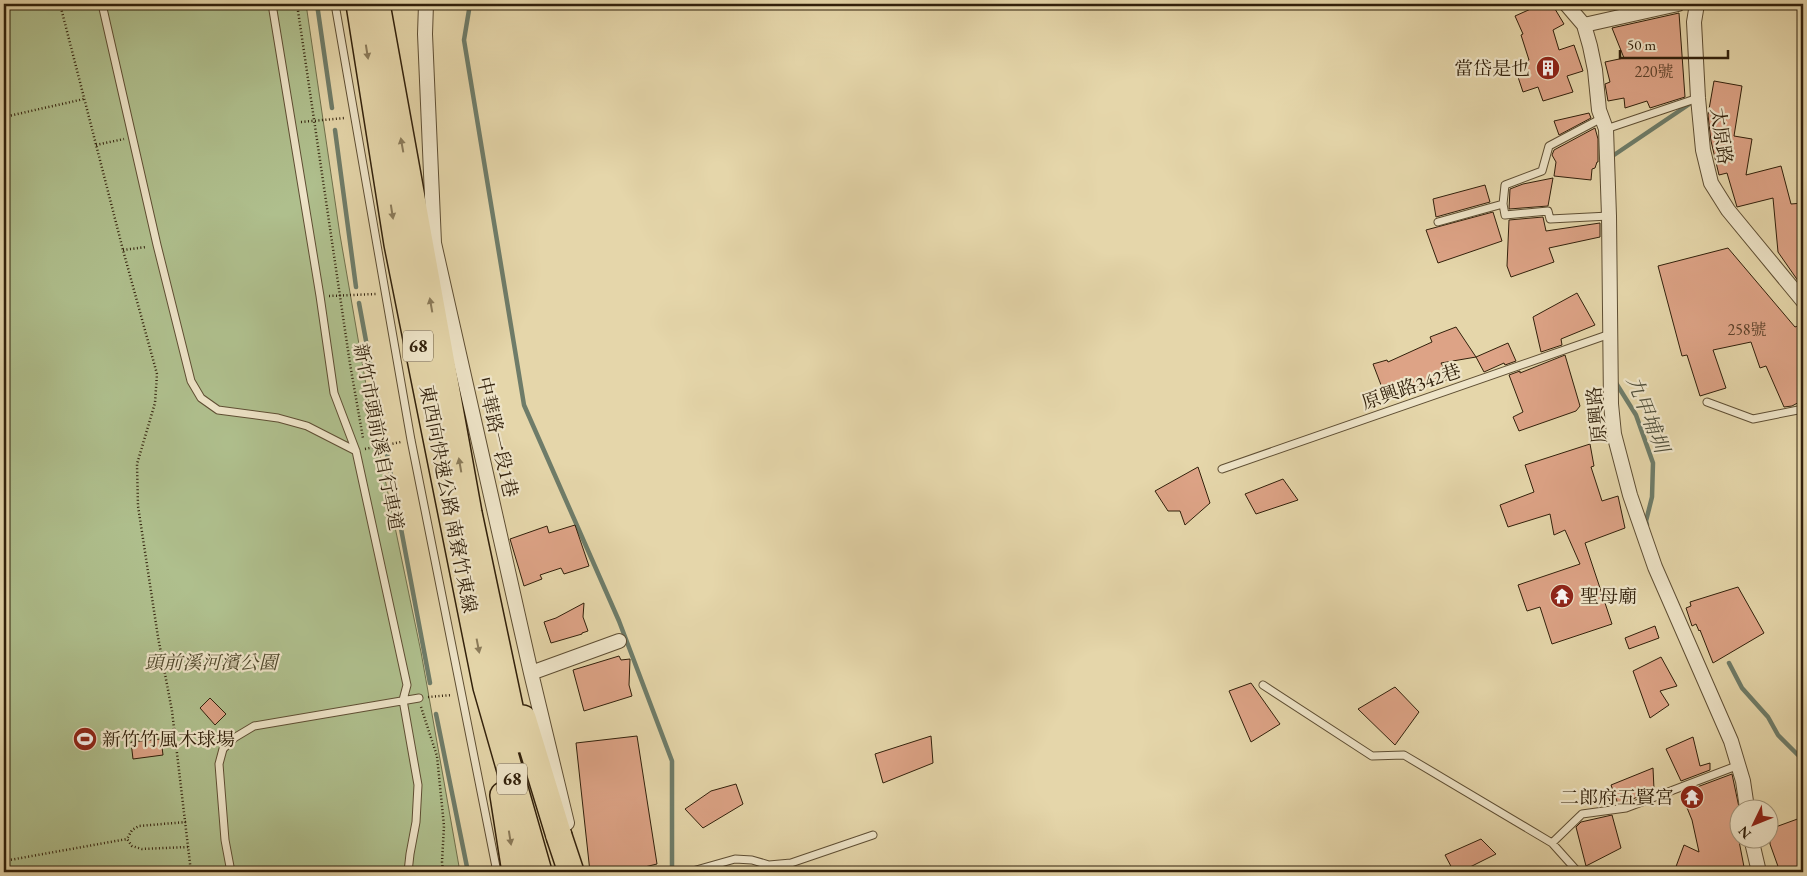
<svg xmlns="http://www.w3.org/2000/svg" width="1807" height="876" font-family="'EB Garamond','Noto Serif TC',serif">
<rect width="100%" height="100%" fill="#e5d6aa"/>
<filter id="stains"><feTurbulence type="fractalNoise" baseFrequency=".004" numOctaves="4"/><feColorMatrix values="0 0 0 0 .2 0 0 0 0 .09 0 0 0 0 .02 0 0 0 .5 -.17"/></filter>
<radialGradient id="worn" r=".72"><stop offset=".6" stop-color="#630" stop-opacity="0"/><stop offset="1" stop-color="#630" stop-opacity=".3"/></radialGradient>
<!-- green -->
<path fill="#afbf8d" stroke="#70704c" d="M4,4h302l34,231 29,167 52,250 39,220h-456z"/>
<g fill="none" stroke-linecap="round" stroke-linejoin="round">
<!-- stream -->
<path stroke="#6e7c69" stroke-width="4.5" d="M317,4l15,104
M470,4l-6,36 60,365 95,216 53,140v111
M1631,4h3
M335,130l21,157
M1614,155l77,-52
M359,303l25,135
M1616,383l20,32 17,48 -1,34 -6,24 1,4
M387,454l43,229
M1729,663l13,25 26,29 10,18 25,25
M436,714l32,158"/>
</g>
<!-- building -->
<path fill="#dda386" stroke="#31200b" d="M1542,4h10l12,20 -11,6 6,20 15,-5 9,26 -16,5 6,16 -30,9 -5,-14 -15,5 -9,-27 15,-5 -8,-25 2,-1 -8,-18z
M1679,13l6,84 -35,11 -3,-7 -22,7 -1,-10 -16,3 -3,-17 5,-2 -5,-20 19,-4 -12,-30z
M1714,81l28,5 -8,50 18,3 -6,36 35,-9 10,38 12,-1v85l-25,-36 -5,-54 -36,9 -10,-34 -8,2 -8,-34 -3,-26z
M1589,113l2,5 -32,17 -5,-14z
M1595,128l3,11v23h-1l-2,6 -3,1 -1,11 -37,-4 2,-14 -4,-7 2,-5z
M1553,178l-5,28 -39,3 1,-20 13,-5z
M1485,185l5,17 -54,15 -3,-18z
M1493,212l9,29 -64,22 -12,-33z
M1543,217l3,14 54,-8v14l-51,11 5,14 -43,15 -4,-11 2,-46z
M1728,248l67,79 8,-3v76l-11,6 -8,1 -18,-41 -6,2 -9,-26 -38,8 13,38 -26,8 -13,-41 -5,1 -24,-90z
M1577,293l18,32 -34,14 1,6 -21,7 -8,-35z
M1456,327l20,30 -35,6 9,16 -51,12 1,3 -14,4 -13,-34 14,-4 1,2 44,-20 -2,-5z
M1508,343l8,18 -11,4 -1,-2 -20,9 -8,-15z
M1565,355l15,51 -4,5 -57,20 -6,-14 10,-5 -14,-37 11,-4v2z
M1590,444l4,22 -3,1 11,34 16,-5 7,32 -40,15 27,81 -60,20 -12,-37 -13,4 -9,-26 62,-21 -15,-34 -11,5 -4,-21 -42,13 -8,-22 34,-13 -9,-27z
M1198,467l12,36 -25,22 -5,-14h-12l-13,-20z
M1283,479l15,21 -42,14 -11,-20z
M575,525l14,41 -25,8 -3,-6 -21,7 2,4 -18,7 -14,-47 37,-13 2,7z
M1738,587l26,46 -51,30 -13,-33 -1,1 -3,-7 -4,2 -6,-18 5,-2 -1,-4z
M584,603l-1,14 5,14 -6,2v1l-31,9 -7,-21 12,-4z
M1655,626l4,12 -30,11 -4,-11z
M619,656l2,4 9,-1 -1,26 3,11 -48,15 -11,-41z
M1661,657l16,29 -17,5 9,14 -19,13 -17,-47z
M1251,683l29,41 -29,18 -22,-51z
M1395,687l24,25 -24,33 -37,-36z
M210,698l16,16 -11,11 -15,-17z
M637,736l20,128 -33,8h-34l-14,-129z
M931,736l2,27 -50,20 -8,-29z
M1693,737l7,29 10,-3v7l-29,11 -15,-32z
M161,739l2,16 -30,4 -2,-17z
M1653,768l1,21 -23,11 -13,4 -7,-19z
M1732,774l8,38 -1,29 6,31h-71l10,-27 15,7 -7,-32 -11,-27z
M736,784l7,20 -40,24 -18,-19 26,-18z
M1612,815l9,33 -35,18 -10,-39 5,-5z
M1803,817v55h-23l-10,-28v-15z
M1481,839l15,15 -36,18h-6l-9,-17z"/>
<g fill="none" stroke-linecap="round" stroke-linejoin="round">
<!-- lane casing -->
<g stroke="#5e4e33" stroke-width="9">
<path id="lane" d="M102,4l55,241 34,136 10,17 17,12 60,8 29,8 49,25
M272,4l48,292 14,97 22,58 51,234 -4,15 15,85 -2,37 -6,32 -2,18
M335,4l76,436 86,432
M1606,129l92,-31
M1503,204l2,-19 37,-14 7,-25 53,-28
M1438,222l65,-18 2,11 43,-4 2,8 59,-3
M1707,402l46,17 50,-10
M1222,469l388,-135
M1263,685l109,71 32,-1 148,88 30,-29 44,-6 113,-43
M1552,843l26,29
M231,872l-6,-32 -6,-76 4,-15 11,-11 20,-12 165,-28
M689,872l46,-13 17,1 17,5 22,-2 82,-28"/>
</g>
<!-- street casing -->
<g stroke="#5e4e33" stroke-width="16">
<path id="street" d="M426,4l-1,30 9,209 97,430 36,150
M1566,4l18,21 6,21 5,24 4,40 7,19 3,87 2,188 3,30 16,61 25,72 76,174 12,40 4,27
M1697,4l-3,18 4,76 5,52 8,33 17,27 75,91
M1584,25l94,-21
M531,673l88,-32
M1751,838l8,34"/>
</g>
<!-- highway casing -->
<g stroke="#31200b" stroke-width="28">
<path id="highway" d="M359,4l38,240 89,443 53,185
M377,4l92,509 48,227
M523,718l36,118
M503,795l12,77"/>
</g>
<!-- path -->
<path stroke="#31200b" stroke-width="2.5" stroke-dasharray="1 2.5" stroke-linecap="butt" d="M60,4l63,246 34,124 -2,29 -18,61 1,42 20,131 14,74 19,161
M297,4l53,360 13,74
M4,117l80,-18
M301,122l44,-4
M96,145l28,-6
M123,250l23,-3
M329,296l47,-2
M365,449l36,-7
M428,697l24,-2
M421,707l16,49 7,70 -2,36 1,10
M186,822l-47,4 -7,4 -5,9 5,7 10,3 46,-2
M4,861l123,-22"/>
<!-- lane -->
<use href="#lane" stroke="#eee4c8" stroke-width="7"/>
<!-- street -->
<use href="#street" stroke="#eee4c8" stroke-width="14"/>
<!-- highway -->
<use href="#highway" stroke="#e5d6aa" stroke-width="25"/>
<!-- highway-bridge casing -->
<g stroke="#31200b" stroke-width="28" stroke-linecap="butt">
<path id="highway-bridge" d="M559,836l12,36"/>
</g>
<!-- highway-bridge -->
<use href="#highway-bridge" stroke="#e5d6aa" stroke-width="25"/>
</g>
<!-- one-way arrows -->
<defs><path id="oneway-solid" d="M-6-.8H1V-3.2L6.5 0L1 3.2V.8H-6Z" transform="scale(1.25)"/></defs>
<g fill="#8b7b5a">
<use href="#oneway-solid" transform="translate(367 52) rotate(81)"/>
<use href="#oneway-solid" transform="translate(402 145) rotate(-100)"/>
<use href="#oneway-solid" transform="translate(392 212) rotate(81)"/>
<use href="#oneway-solid" transform="translate(431 305) rotate(-100)"/>
<use href="#oneway-solid" transform="translate(460 465) rotate(-100)"/>
<use href="#oneway-solid" transform="translate(478 646) rotate(79)"/>
<use href="#oneway-solid" transform="translate(510 838) rotate(81)"/>
</g>
<!-- icons -->
<defs>
<g id="building-disc" transform="scale(1.25)"><circle r="9.5" fill="#8f2418" stroke="#eee4c8"/><path d="M-4-6H4V6H1V3H-1V6H-4ZM-2.5-4.3h1.7v1.8h-1.7ZM.8-4.3h1.7v1.8H.8ZM-2.5-1h1.7V.8h-1.7ZM.8-1h1.7V.8H.8Z" fill="#fff"/></g>
<g id="temple-disc" transform="scale(1.25)"><circle r="9.5" fill="#8f2418" stroke="#eee4c8"/><path d="M0-6L5-2H3V0L6.5 2.5H4V6H1.5V3h-3V6H-4V2.5H-6.5L-3 0V-2H-5Z" fill="#fff"/></g>
<g id="stadium-disc" transform="scale(1.25)"><circle r="9.5" fill="#8f2418" stroke="#eee4c8"/><path d="M0-5a6.5 5 0 1 0 0 10a6.5 5 0 1 0 0-10ZM-3.5-1.8h7v3.6h-7Z" fill="#fff"/></g>
</defs>
<g fill-rule="evenodd">
<use href="#building-disc" x="1548" y="68"/>
<use href="#temple-disc" x="1562" y="596"/>
<use href="#stadium-disc" x="85" y="739"/>
<use href="#temple-disc" x="1692" y="797"/>
</g>
<g text-anchor="middle" stroke-width="4.5" stroke-linejoin="round" paint-order="stroke">
<!-- number labels -->
<g font-size="16" fill="#5c412a">
<text x="1654" y="77">220號</text>
<text x="1747" y="335">258號</text>
</g>
<!-- shield labels -->
<g fill="#eee4c8" stroke="#6a5b44" stroke-width="1">
<rect x="403" y="330.5" width="30" height="31" rx="4"/>
<rect x="497" y="763.5" width="30" height="31" rx="4"/>
</g>
<g font-size="18" font-weight="bold" fill="#31200b">
<text x="418" y="352">68</text>
<text x="512" y="785">68</text>
</g>
<!-- poi labels -->
<g font-size="19" fill="#31200b" stroke="#eee4c8" text-anchor="end">
<text x="1530" y="75">當岱是也</text>
<text x="1580" y="603" text-anchor="start">聖母廟</text>
<text x="102" y="746" text-anchor="start">新竹竹風木球場</text>
<text x="1674" y="804">二郎府五賢宮</text>
</g>
<!-- street labels -->
<g font-size="19" fill="#31200b" stroke="#eee4c8">
<text transform="translate(1722 136) rotate(82)" y="7">太原路</text>
<text transform="translate(1411 386) rotate(-19)" y="7">原興路342巷</text>
<text transform="translate(1596 415) rotate(-96)" y="7">原興路</text>
<text transform="translate(379 437) rotate(79)" y="7">新竹市頭前溪自行車道</text>
<text transform="translate(498 437) rotate(77)" y="7">中華路一段1巷</text>
<text transform="translate(449 499) rotate(79)" y="7">東西向快速公路 南寮竹東線</text>
</g>
<!-- park labels -->
<g font-size="19" font-style="italic" fill="#50482c" stroke="#eee4c8">
<text x="211" y="669">頭前溪河濱公園</text>
</g>
<!-- water labels -->
<g font-size="20" font-style="italic" fill="#4f4e3a" stroke="#eee4c8">
<text transform="translate(1648 414) rotate(68)" y="7">九甲埔圳</text>
</g>
</g>
<!-- margin -->
<rect width="1807" height="876" fill="none" stroke="#e5d6aa" stroke-width="20"/>
<rect x="5" y="5" width="1797" height="866" fill="none" stroke="#31200b" stroke-width="2.5"/>
<rect x="10" y="10" width="1787" height="856" fill="none" stroke="#31200b"/>
<!-- north arrow -->
<g transform="translate(1754 824) rotate(227)"><circle r="24" fill="#eee4c8" stroke="#a2967c"/>
<path d="M0-4L9 19L0 12L-9 19Z" fill="#8f2418"/>
<text y="-8" font-size="14" font-weight="bold" text-anchor="middle" fill="#31200b">N</text>
</g>
<!-- scale -->
<path d="M1620 50v8h108v-8" fill="none" stroke="#31200b" stroke-width="2.5"/>
<text x="1627" y="50" font-size="15" fill="#31200b" stroke="#eee4c8" stroke-width="4" paint-order="stroke">50 m</text>
<rect width="100%" height="100%" filter="url(#stains)"/>
<rect width="100%" height="100%" fill="url(#worn)"/>
</svg>
